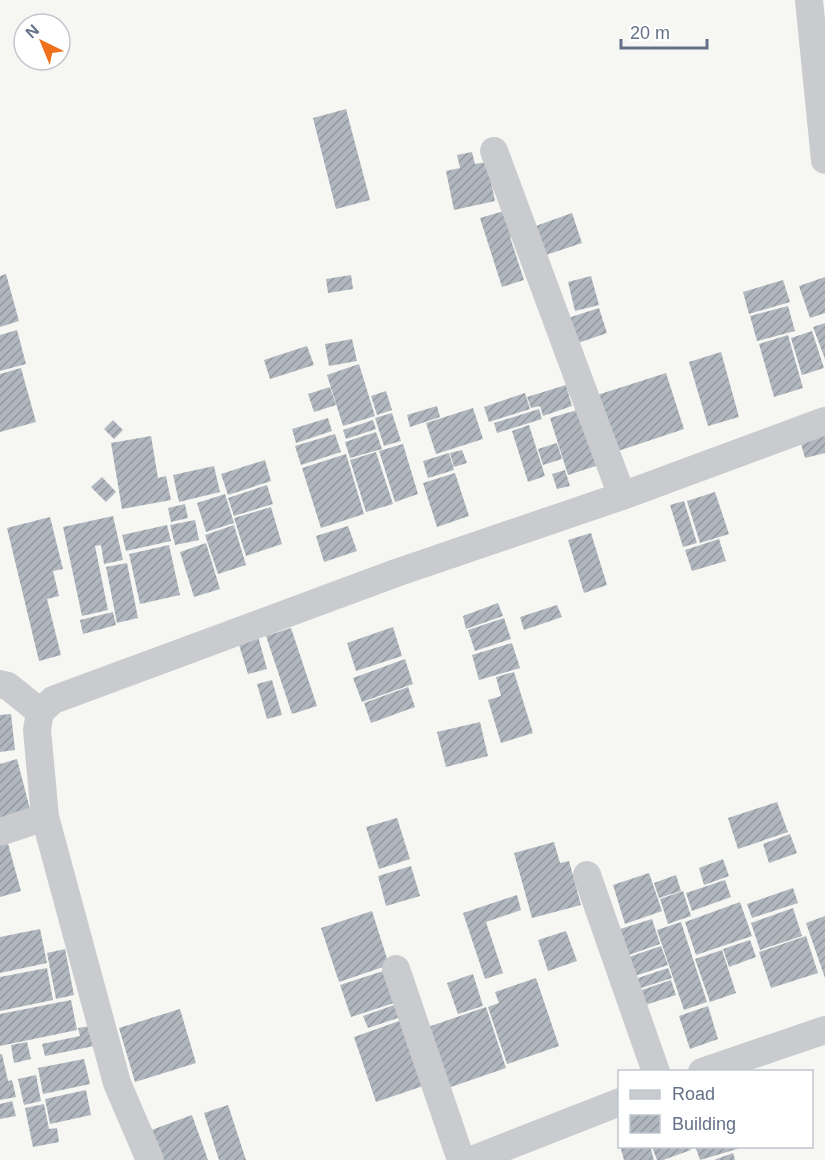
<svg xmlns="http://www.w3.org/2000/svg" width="825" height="1160" font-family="Arial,sans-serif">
<defs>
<pattern id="building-hatch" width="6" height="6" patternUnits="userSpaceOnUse" patternTransform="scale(1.5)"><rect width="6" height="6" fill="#b1b7be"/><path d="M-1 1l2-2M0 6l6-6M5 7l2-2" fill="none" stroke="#9499a0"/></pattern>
</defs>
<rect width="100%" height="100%" fill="#f6f7f3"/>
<!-- building -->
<path fill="url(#building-hatch)" d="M346,109l24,91 -34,9 -23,-91z
M472,152l3,12 12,-2 8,39 -41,9 -8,-39 14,-3 -3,-13z
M511,209l8,25 -9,3 14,43 -22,7 -22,-69z
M572,213l10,30 -42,14 -10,-29z
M6,274l13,47 -19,6v-51z
M351,275l2,14 -25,4 -2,-14z
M591,276l8,29 -24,6 -7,-29z
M825,277v36l-15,5 -11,-32z
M783,280l7,22 -41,12 -6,-22z
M788,306l7,25 -38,10 -7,-25z
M599,308l8,25 -32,11 -7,-26z
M825,323v36l-12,-32z
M17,330l9,34 -26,7v-36z
M812,331l12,37 -22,7 -11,-37z
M788,335l15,53 -29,9 -15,-53z
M352,339l5,22 -28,5 -4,-22z
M307,346l7,19 -44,14 -6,-19z
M721,352l18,65 -31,9 -19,-64z
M359,364l16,52 -32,10 -16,-51z
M21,368l15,54 -36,10v-58z
M666,373l18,56 -75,25 -18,-57z
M566,385l6,21 -29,10 -3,-10 -9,2 -4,-11z
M330,387l6,18 -22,7 -6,-18z
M386,391l6,19 -15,5 -6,-19z
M525,393l5,16 -41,13 -5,-15z
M437,406l3,11 -30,10 -3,-12z
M473,408l10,31 -47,15 -10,-31z
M584,408l18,56 -34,11 -18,-57z
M539,409l3,10 -45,14 -3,-10z
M392,413l9,28 -17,5 -9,-28z
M328,418l4,13 -36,12 -4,-14z
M113,420l10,10 -9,9 -10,-10z
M373,420l3,9 -30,10 -3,-9z
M529,425l16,51 -17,6 -16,-51z
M825,425v28l-20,5 -7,-25z
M376,432l6,17 -32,9 -5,-16z
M335,434l6,18 -40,13 -6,-19z
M151,436l7,42 8,-2 5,24 -49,9 -11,-66z
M557,443l5,16 -19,6 -5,-16z
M403,444l15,50 -23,8 -16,-51z
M462,450l5,13 -13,4 -4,-14z
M376,452l17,52 -27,8 -16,-52z
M449,453l5,17 -26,8 -5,-17z
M346,454l18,60 -43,14 -19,-60z
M265,460l6,21 -43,14 -7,-21z
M214,466l6,26 -41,10 -6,-27z
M565,470l5,16 -13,3 -5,-15z
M455,473l14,43 -32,11 -14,-44z
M102,477l14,15 -10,10 -15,-15z
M267,485l6,19 -39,12 -6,-18z
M715,492l14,42 -29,9 -13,-42z
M225,494l9,29 -28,9 -9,-29z
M684,501l13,42 -14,4 -13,-42z
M185,504l3,14 -17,4 -3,-14z
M271,507l11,37 -36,12 -12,-38z
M113,516l10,44 -19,4 -3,-19 -6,1 13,64 -26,6 -19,-89z
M50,517l13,52 -10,2 6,25 -12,3 14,56 -22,6 -32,-133z
M195,520l4,20 -24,5 -5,-20z
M167,525l4,16 -45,10 -4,-16z
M234,525l12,40 -28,9 -13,-39z
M348,526l9,25 -33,11 -8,-26z
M591,533l16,52 -23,8 -16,-53z
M719,539l7,22 -34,10 -7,-21z
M206,543l14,46 -26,8 -14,-45z
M169,545l11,50 -40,9 -11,-50z
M127,563l11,55 -21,5 -11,-56z
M498,603l5,13 -37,13 -3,-13z
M557,605l5,12 -38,13 -4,-13z
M113,612l3,13 -33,9 -3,-14z
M504,618l7,21 -36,12 -7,-21z
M393,627l9,29 -46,15 -9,-28z
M291,628l26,78 -25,8 -26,-78z
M256,629l11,40 -19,5 -12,-39z
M512,643l8,25 -41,12 -7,-25z
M405,659l8,25 -51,18 -9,-24z
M514,672l19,61 -32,10 -13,-43 13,-4 -5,-19z
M272,680l10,35 -15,4 -10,-35z
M408,687l7,20 -44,16 -7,-20z
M11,714l4,36 -15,2v-37z
M480,722l8,34 -42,11 -9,-35z
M17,759l14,54 -31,8v-57z
M777,802l11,30 -50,17 -10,-31z
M397,818l13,41 -31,10 -13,-42z
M790,834l7,19 -28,10 -6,-19z
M7,840l14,51 -21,6v-55z
M554,842l6,21 9,-2 12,44 -49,13 -18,-65z
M723,859l6,17 -25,9 -5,-17z
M411,866l9,30 -34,10 -8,-30z
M649,873l13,38 -37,13 -12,-39z
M676,875l5,16 -22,7 -5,-15z
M725,880l6,17 -39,14 -6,-18z
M793,888l5,15 -46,15 -5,-14z
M683,891l8,25 -23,8 -8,-25z
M517,895l4,15 -35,12 17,51 -18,6 -22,-66z
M740,902l12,34 -56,19 -11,-33z
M793,908l9,28 -42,14 -9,-27z
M372,911l17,54 -50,17 -18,-54z
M825,916v62l-19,-55z
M652,919l8,25 -34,12 -9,-26z
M681,922l26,80 -23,8 -27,-80z
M40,929l7,34 -47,10v-36z
M566,931l11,30 -29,10 -10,-31z
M806,936l12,37 -47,15 -12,-36z
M750,940l6,17 -27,10 -6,-18z
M661,946l7,19 -36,12 -6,-19z
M65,949l9,46 -18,4 -9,-46z
M722,950l14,43 -26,9 -15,-43z
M47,968l6,32 -53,11v-34z
M668,968l4,10 -37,12 -3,-10z
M386,970l11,32 -46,15 -11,-32z
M473,974l10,32 -25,8 -11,-31z
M536,978l23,68 -52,18 -19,-57 11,-4 -4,-11z
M671,980l5,15 -37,12 -6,-14z
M71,1000l6,30 -77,16v-32z
M397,1004l4,13 -33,11 -5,-12z
M708,1006l10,33 -28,10 -11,-33z
M486,1007l20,61 -61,21 -20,-61z
M180,1009l16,54 -61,19 -16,-54z
M402,1020l21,66 -47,16 -22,-65z
M90,1026l4,20 -49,10 -3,-12 38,-8 -2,-8z
M27,1042l4,17 -17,4 -3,-18z
M0,1054h2l6,27 4,-1 4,17 -16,3z
M84,1059l6,25 -47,10 -5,-26z
M36,1075l5,26 -17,4 -6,-26z
M86,1090l5,25 -41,9 -5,-25z
M12,1101l4,15 -16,3v-15z
M44,1104l5,25 8,-1 2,14 -26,5 -8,-39z
M228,1105l18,55h-27l-15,-47z
M192,1115l16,45h-52l-10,-28z
M620,1146h30l4,14h-30z
M689,1146l2,4 -28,10h-6l-5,-13z
M695,1146h49v1l-44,13z
M733,1153l2,7h-21z"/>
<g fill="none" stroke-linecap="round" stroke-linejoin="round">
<!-- minor -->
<path stroke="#c9cbcf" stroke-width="28" d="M809,0l16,160
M494,151l128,345
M0,684l8,2 32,26
M0,832l45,-15
M587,875l69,197
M396,969l65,191
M702,1072l123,-42
M150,1160l-33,-77 -72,-266 -8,-87 3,-18 13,-12 343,-127 226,-77 203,-75
M472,1160l148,-58"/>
</g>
<!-- legend -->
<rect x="618" y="1070" width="195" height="78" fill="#ffffff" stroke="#c1c6cf" stroke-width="1.5"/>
<rect x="630" y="1090" width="30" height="9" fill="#c9cbcf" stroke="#c1c6cf" stroke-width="1.5"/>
<text x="672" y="1100" font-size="18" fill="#647187">Road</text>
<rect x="630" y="1115" width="30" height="18" fill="url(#building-hatch)" stroke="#c1c6cf" stroke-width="1.5"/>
<text x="672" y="1130" font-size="18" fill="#647187">Building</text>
<!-- north arrow -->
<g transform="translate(42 42) rotate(317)"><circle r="28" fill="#ffffff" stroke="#c1c6cf" stroke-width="1.5"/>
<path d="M0-4.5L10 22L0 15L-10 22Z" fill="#ef711c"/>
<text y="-9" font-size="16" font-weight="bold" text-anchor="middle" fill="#647187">N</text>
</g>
<!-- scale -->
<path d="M621 39v9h86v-9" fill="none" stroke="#647187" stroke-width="3"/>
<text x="630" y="39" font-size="18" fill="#647187" stroke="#ffffff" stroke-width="4.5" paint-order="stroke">20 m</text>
</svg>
